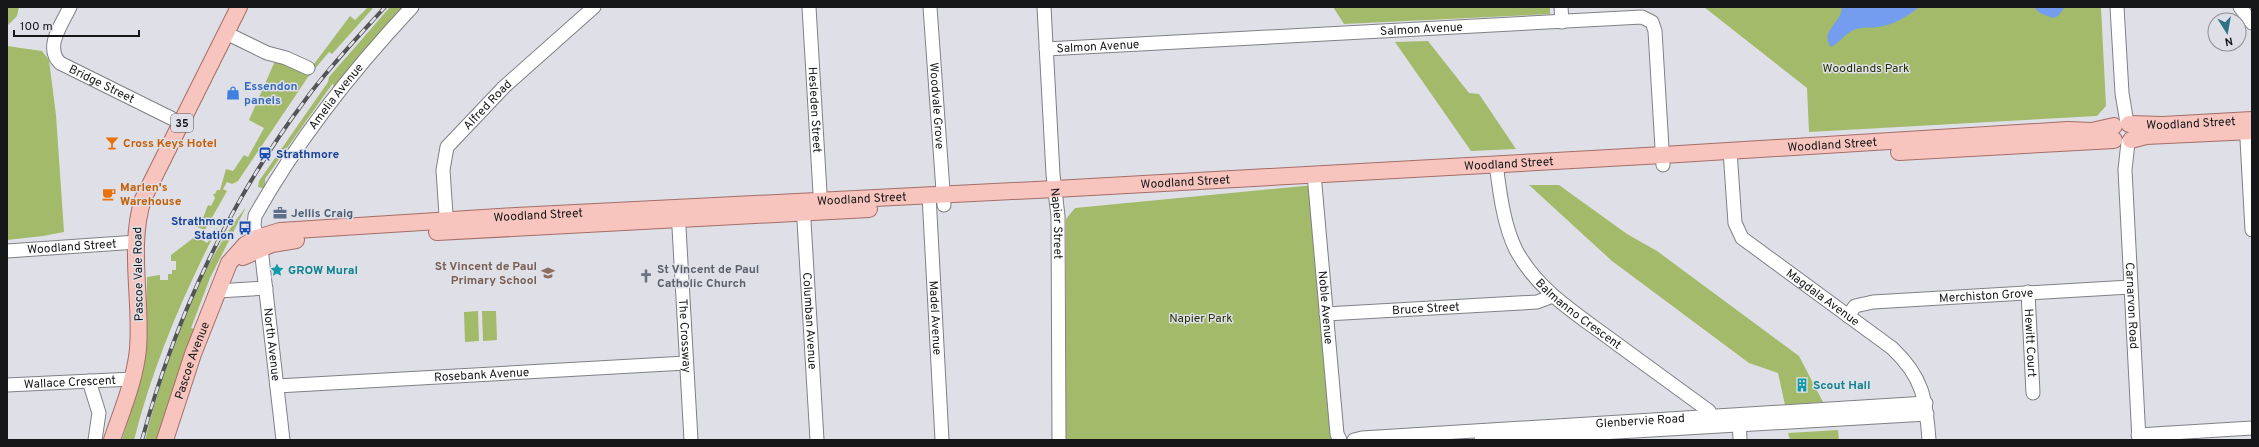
<svg xmlns="http://www.w3.org/2000/svg" width="2259" height="447" font-family="Overpass,sans-serif">
<rect width="100%" height="100%" fill="#dfe0e7"/>
<!-- green -->
<path fill="#a3ba6a" d="M7,7h12l-2,9 -10,10z
M368,7h6l-42,47 -3,-2 -21,25 -70,104 -6,3 -5,-2 -4,7 4,2 -22,39 -10,-4 8,-8 5,-13 3,1 4,-8 -2,-4h2l2,-4h3l6,-21 7,2 11,-16 4,2 16,-29 -15,-8 26,-59 33,11 42,-56 5,4z
M390,7h17l-73,83 -1,-7 -68,96 1,10 -8,-2 1,-6 69,-99 1,-5z
M1333,7h217v7l-206,10z
M1704,7h397l5,99 -9,10 -288,16 -2,-44z
M1428,41l41,52 10,1 37,55 -45,2 -76,-109z
M7,46l35,5 7,9 7,55 8,117 -21,4 -36,4z
M1315,185l19,255h-270l2,-70v-151l9,-11z
M1559,185l68,49 30,17 142,105 24,46 -38,3 -7,-32 -29,-10 -137,-102 -83,-76z
M246,207l-36,71 -19,50 6,2 -37,110h-15c19,-75 52,-173 101,-233z
M218,227c-35,68 -65,138 -84,213h-12l15,-50 9,-60 1,-53 13,-2v5h8v-6h4v-4h4v-9h-5v-6l25,-19 11,7z
M478,311l1,30 -14,1 -1,-30z
M482,311h14l1,29 -14,1z
M1838,430l1,10h-49l-2,-7z"/>
<!-- water -->
<path fill="#749def" d="M1842,7h77c-12,10 -26,18 -41,20 -7,1 -16,0 -22,2 -10,3 -15,13 -25,18 -12,-16 11,-24 11,-40z
M2034,7h31l-7,9 -5,2 -13,-5z"/>
<g fill="none" stroke-linecap="round" stroke-linejoin="round">
<!-- minor casing -->
<g stroke="#7f8085" stroke-width="15">
<g id="minor">
<path id="s1" d="M70,7c-8,17 -26,40 -10,56l121,60"/>
<path id="s2" d="M809,7l12,203"/>
<path id="s3" d="M930,7l14,198"/>
<path id="s4" d="M1044,7l9,167 5,42 1,224"/>
<path d="M1561,7l1,15"/>
<path d="M2117,7l5,86 5,30"/>
<path d="M2240,7l12,16"/>
<path d="M226,33l41,20 19,5 22,10"/>
<path id="s5" d="M1046,49l596,-32 10,5 3,9 8,134"/>
<path d="M2246,122l6,108"/>
<path id="s6" d="M2128,142l-3,28 14,270"/>
<path id="s7" d="M1730,151l5,72 7,15 150,110c31,29 34,51 37,92"/>
<path id="s8" d="M1496,164c4,29 7,59 20,86 22,41 61,64 97,91 32,23 64,47 96,70l4,9"/>
<path id="s9" d="M1314,174l23,260 3,6"/>
<path id="s10" d="M929,195l13,245"/>
<path id="s11" d="M803,204l14,236"/>
<path id="s12" d="M678,210l13,230"/>
<path id="s13" d="M447,230l-4,-60 4,-23 57,-60 90,-80"/>
<path id="s14" d="M257,238l-3,-13 1,-9c43,-77 97,-145 157,-209"/>
<path id="s15" d="M261,248l22,192"/>
<path id="s16" d="M7,251l130,-9"/>
<path d="M218,291l48,-3"/>
<path id="s17" d="M2028,292l5,101"/>
<path id="s18" d="M1326,314l211,-12 16,-6"/>
<path id="s19" d="M1848,316l7,-10 18,-4 257,-15"/>
<path d="M89,381l10,32 -4,27"/>
<path id="s20" d="M7,385l126,-6"/>
<path id="s21" d="M277,386l409,-23"/>
<path d="M1739,416l1,24"/>
<path d="M2138,435l114,-7"/>
<path id="s22" d="M1354,440l8,-2 564,-35"/>
<path d="M1481,440l446,-26"/>
</g>
</g>
<!-- major casing -->
<g stroke="#a46d68" stroke-width="18">
<g id="major">
<path id="s23" d="M2129,124l34,1 89,-5"/>
<path d="M2131,140l15,-4 106,-5"/>
<path d="M1899,152l215,-12"/>
<path d="M437,232l432,-23"/>
<path d="M243,257l29,-13 24,-4"/>
<path d="M112,440c10,-30 23,-60 26,-91 4,-49 -10,-103 5,-150l96,-192"/>
<path id="s24" d="M165,440l28,-86 36,-91 16,-18 12,-7 23,-7 236,-15 539,-27 608,-34 405,-25 24,1 22,-5"/>
</g>
</g>
<!-- minor -->
<use href="#minor" stroke="#fff" stroke-width="13"/>
<!-- major -->
<use href="#major" stroke="#f7c4be" stroke-width="16"/>
<!-- rail casing -->
<g stroke="#535457" stroke-width="4">
<path id="rail" d="M142,440c33,-122 88,-240 164,-341 24,-33 52,-62 79,-92"/>
</g>
<!-- rail -->
<use href="#rail" stroke="#dfe0e7" stroke-width="2.5" stroke-dasharray="8" stroke-linecap="butt"/>
</g>
<!-- icons -->
<defs>
<g id="shop-bare" transform="scale(1.08)"><path d="M-5-2.5h2.3a2.7 3.5 0 0 1 5.4 0H5L5.5 6h-11ZM-1.5-2.5h3a1.5 2.3 0 0 0-3 0Z" fill="#3f7fe0" stroke="#dfe0e7" stroke-width="2.5" paint-order="stroke"/></g>
<g id="bar-bare" transform="scale(1.08)"><path d="M-6-5H6L.8 .8V4.5H3.5V6h-7V4.5H-.8V.8Z" fill="#e8710a" stroke="#dfe0e7" stroke-width="2.5" paint-order="stroke"/></g>
<g id="station-bare" transform="scale(1.08)"><path d="M-3-6H3Q5-6 5-4V2Q5 4 3 4L4.5 6H3L1.5 4h-3L-3 6H-4.5L-3 4Q-5 4-5 2V-4Q-5-6-3-6ZM-3.5-4v3h7v-3ZM-3.5 1v1.5H-2V1ZM2 1v1.5H3.5V1Z" fill="#1a4fb4" stroke="#dfe0e7" stroke-width="2.5" paint-order="stroke"/></g>
<g id="cafe-bare" transform="scale(1.08)"><path d="M-5.5-4.5H6V0H3Q3 3.5 0 3.5H-2.5Q-5.5 3.5-5.5 0ZM3-3.2v2h1.7v-2ZM-6 4.5H4V6H-6Z" fill="#e8710a" stroke="#dfe0e7" stroke-width="2.5" paint-order="stroke"/></g>
<g id="office-bare" transform="scale(1.08)"><path d="M-6-3h4V-5.5h4V-3h4V5H-6ZM-1-4.5V-3h2v-1.5ZM-6 0V1H6V0Z" fill="#5c6f8a" stroke="#dfe0e7" stroke-width="2.5" paint-order="stroke"/></g>
<g id="bus-bare" transform="scale(1.08)"><path d="M-5-6H5V4H4V6H2V4H-2V6H-4V4H-5ZM-3.5-4V0h7V-4ZM-3.5 1.2v1.5H-2V1.2ZM2 1.2v1.5H3.5V1.2Z" fill="#1a4fb4" stroke="#dfe0e7" stroke-width="2.5" paint-order="stroke"/></g>
<g id="sight-bare" transform="scale(1.08)"><path d="M0-6L1.8-2.2L6-1.7L2.9 1.2L3.7 5.4L0 3.3L-3.7 5.4L-2.9 1.2L-6-1.7L-1.8-2.2Z" fill="#0f9aa8" stroke="#dfe0e7" stroke-width="2.5" paint-order="stroke"/></g>
<g id="school-bare" transform="scale(1.08)"><path d="M0-5L7-2L0 1L-7-2ZM-4 1L0 2.5L4 1V4Q0 6-4 4Z" fill="#8d6e63" stroke="#dfe0e7" stroke-width="2.5" paint-order="stroke"/></g>
<g id="church-bare" transform="scale(1.08)"><path d="M-1.2-6h2.4v3.5h3.3v2.4h-3.3V6h-2.4V-.1h-3.3v-2.4h3.3Z" fill="#6b7280" stroke="#dfe0e7" stroke-width="2.5" paint-order="stroke"/></g>
<g id="building-bare" transform="scale(1.08)"><path d="M-4-6H4V6H1V3H-1V6H-4ZM-2.5-4.3h1.7v1.8h-1.7ZM.8-4.3h1.7v1.8H.8ZM-2.5-1h1.7V.8h-1.7ZM.8-1h1.7V.8H.8Z" fill="#0f9aa8" stroke="#dfe0e7" stroke-width="2.5" paint-order="stroke"/></g>
</defs>
<g fill-rule="evenodd">
<use href="#shop-bare" x="233" y="93"/>
<use href="#bar-bare" x="112" y="143"/>
<use href="#station-bare" x="265" y="154"/>
<use href="#cafe-bare" x="109" y="194"/>
<use href="#office-bare" x="280" y="213"/>
<use href="#bus-bare" x="245" y="228"/>
<use href="#sight-bare" x="277" y="270"/>
<use href="#school-bare" x="548" y="273"/>
<use href="#church-bare" x="646" y="276"/>
<use href="#building-bare" x="1802" y="385"/>
</g>
<g text-anchor="middle" stroke-width="3" stroke-linejoin="round" paint-order="stroke">
<!-- shield labels -->
<rect fill="#dfe0e7" stroke="#525357" stroke-width="1" x="171" y="114" width="22" height="18" rx="3"/>
<g font-size="11" font-weight="bold" fill="#161719">
<text x="182" y="127">35</text>
</g>
<!-- street labels -->
<g font-size="12" fill="#161719" stroke="#dfe0e7">
<text dy="4" stroke="none"><textPath href="#s5" startOffset="376">Salmon Avenue</textPath></text>
<text dy="4" stroke="none"><textPath href="#s5" startOffset="52">Salmon Avenue</textPath></text>
<text dy="4" stroke="none"><textPath href="#s1" startOffset="108">Bridge Street</textPath></text>
<text dy="4" stroke="none"><textPath href="#s14" startOffset="167">Amelia Avenue</textPath></text>
<text dy="4" stroke="none"><textPath href="#s13" startOffset="142">Alfred Road</textPath></text>
<text dy="4" stroke="none"><textPath href="#s3" startOffset="99">Woodvale Grove</textPath></text>
<text dy="4" stroke="none"><textPath href="#s2" startOffset="103">Hesleden Street</textPath></text>
<text dy="4" stroke="none"><textPath href="#s23" startOffset="62">Woodland Street</textPath></text>
<text dy="4" stroke="none"><textPath href="#s24" startOffset="1805">Woodland Street</textPath></text>
<text dy="4" stroke="none"><textPath href="#s24" startOffset="1481">Woodland Street</textPath></text>
<text dy="4" stroke="none"><textPath href="#s24" startOffset="1157">Woodland Street</textPath></text>
<text dy="4" stroke="none"><textPath href="#s24" startOffset="833">Woodland Street</textPath></text>
<text dy="4" stroke="none"><textPath href="#s24" startOffset="509">Woodland Street</textPath></text>
<text dy="4" stroke="none"><textPath href="#s4" startOffset="217">Napier Street</textPath></text>
<text dy="4" stroke="none"><textPath href="#s16" startOffset="65">Woodland Street</textPath></text>
<text transform="translate(138 274) rotate(-91)" y="4">Pascoe Vale Road</text>
<text dy="4" stroke="none"><textPath href="#s19" startOffset="144">Merchiston Grove</textPath></text>
<text dy="4" stroke="none"><textPath href="#s7" startOffset="189">Magdala Avenue</textPath></text>
<text dy="4" stroke="none"><textPath href="#s6" startOffset="164">Carnarvon Road</textPath></text>
<text dy="4" stroke="none"><textPath href="#s9" startOffset="134">Noble Avenue</textPath></text>
<text dy="4" stroke="none"><textPath href="#s18" startOffset="100">Bruce Street</textPath></text>
<text dy="4" stroke="none"><textPath href="#s8" startOffset="179">Balmanno Crescent</textPath></text>
<text dy="4" stroke="none"><textPath href="#s10" startOffset="123">Madel Avenue</textPath></text>
<text dy="4" stroke="none"><textPath href="#s11" startOffset="117">Columban Avenue</textPath></text>
<text dy="4" stroke="none"><textPath href="#s12" startOffset="126">The Crossway</textPath></text>
<text dy="4" stroke="none"><textPath href="#s17" startOffset="51">Hewitt Court</textPath></text>
<text dy="4" stroke="none"><textPath href="#s15" startOffset="97">North Avenue</textPath></text>
<text dy="4" stroke="none"><textPath href="#s24" startOffset="84">Pascoe Avenue</textPath></text>
<text dy="4" stroke="none"><textPath href="#s21" startOffset="205">Rosebank Avenue</textPath></text>
<text dy="4" stroke="none"><textPath href="#s20" startOffset="63">Wallace Crescent</textPath></text>
<text dy="4" stroke="none"><textPath href="#s22" startOffset="287">Glenbervie Road</textPath></text>
</g>
<!-- park labels -->
<g font-size="12" fill="#263006" stroke="#dfe0e7">
<text x="1866" y="72">Woodlands Park</text>
<text x="1201" y="322">Napier Park</text>
</g>
<!-- shop labels -->
<g font-size="12" font-weight="bold" fill="#366cbe" stroke="#dfe0e7" text-anchor="start">
<text x="244" y="90">Essendon<tspan x="244" dy="14">panels</tspan></text>
</g>
<!-- food labels -->
<g font-size="12" font-weight="bold" fill="#c56008" stroke="#dfe0e7" text-anchor="start">
<text x="123" y="147">Cross Keys Hotel</text>
<text x="120" y="191">Marlen's<tspan x="120" dy="14">Warehouse</tspan></text>
</g>
<!-- transit labels -->
<g font-size="12" font-weight="bold" fill="#164399" stroke="#dfe0e7" text-anchor="start">
<text x="276" y="158">Strathmore</text>
<text x="234" y="225" text-anchor="end">Strathmore<tspan x="234" dy="14">Station</tspan></text>
</g>
<!-- service labels -->
<g font-size="12" font-weight="bold" fill="#4e5e75" stroke="#dfe0e7" text-anchor="start">
<text x="291" y="217">Jellis Craig</text>
</g>
<!-- education labels -->
<g font-size="12" font-weight="bold" fill="#785e54" stroke="#dfe0e7" text-anchor="end">
<text x="537" y="270">St Vincent de Paul<tspan x="537" dy="14">Primary School</tspan></text>
</g>
<!-- worship labels -->
<g font-size="12" font-weight="bold" fill="#5b616d" stroke="#dfe0e7" text-anchor="start">
<text x="657" y="273">St Vincent de Paul<tspan x="657" dy="14">Catholic Church</tspan></text>
</g>
<!-- culture labels -->
<g font-size="12" font-weight="bold" fill="#0d838f" stroke="#dfe0e7" text-anchor="start">
<text x="288" y="274">GROW Mural</text>
<text x="1813" y="389">Scout Hall</text>
</g>
</g>
<!-- border -->
<rect width="2259" height="447" fill="none" stroke="#161719" stroke-width="16"/>
<!-- north arrow -->
<g transform="translate(2227 32) rotate(169)"><circle r="19" fill="#dfe0e7" stroke="#8f9095"/>
<path d="M0-3L7 15L0 10L-7 15Z" fill="#307284"/>
<text y="-6" font-size="11" font-weight="bold" text-anchor="middle" fill="#161719">N</text>
</g>
<!-- scale -->
<path d="M14 30v6h125v-6" fill="none" stroke="#161719" stroke-width="2"/>
<text x="20" y="30" font-size="12" fill="#161719" stroke="#dfe0e7" stroke-width="3" paint-order="stroke">100 m</text>
</svg>
